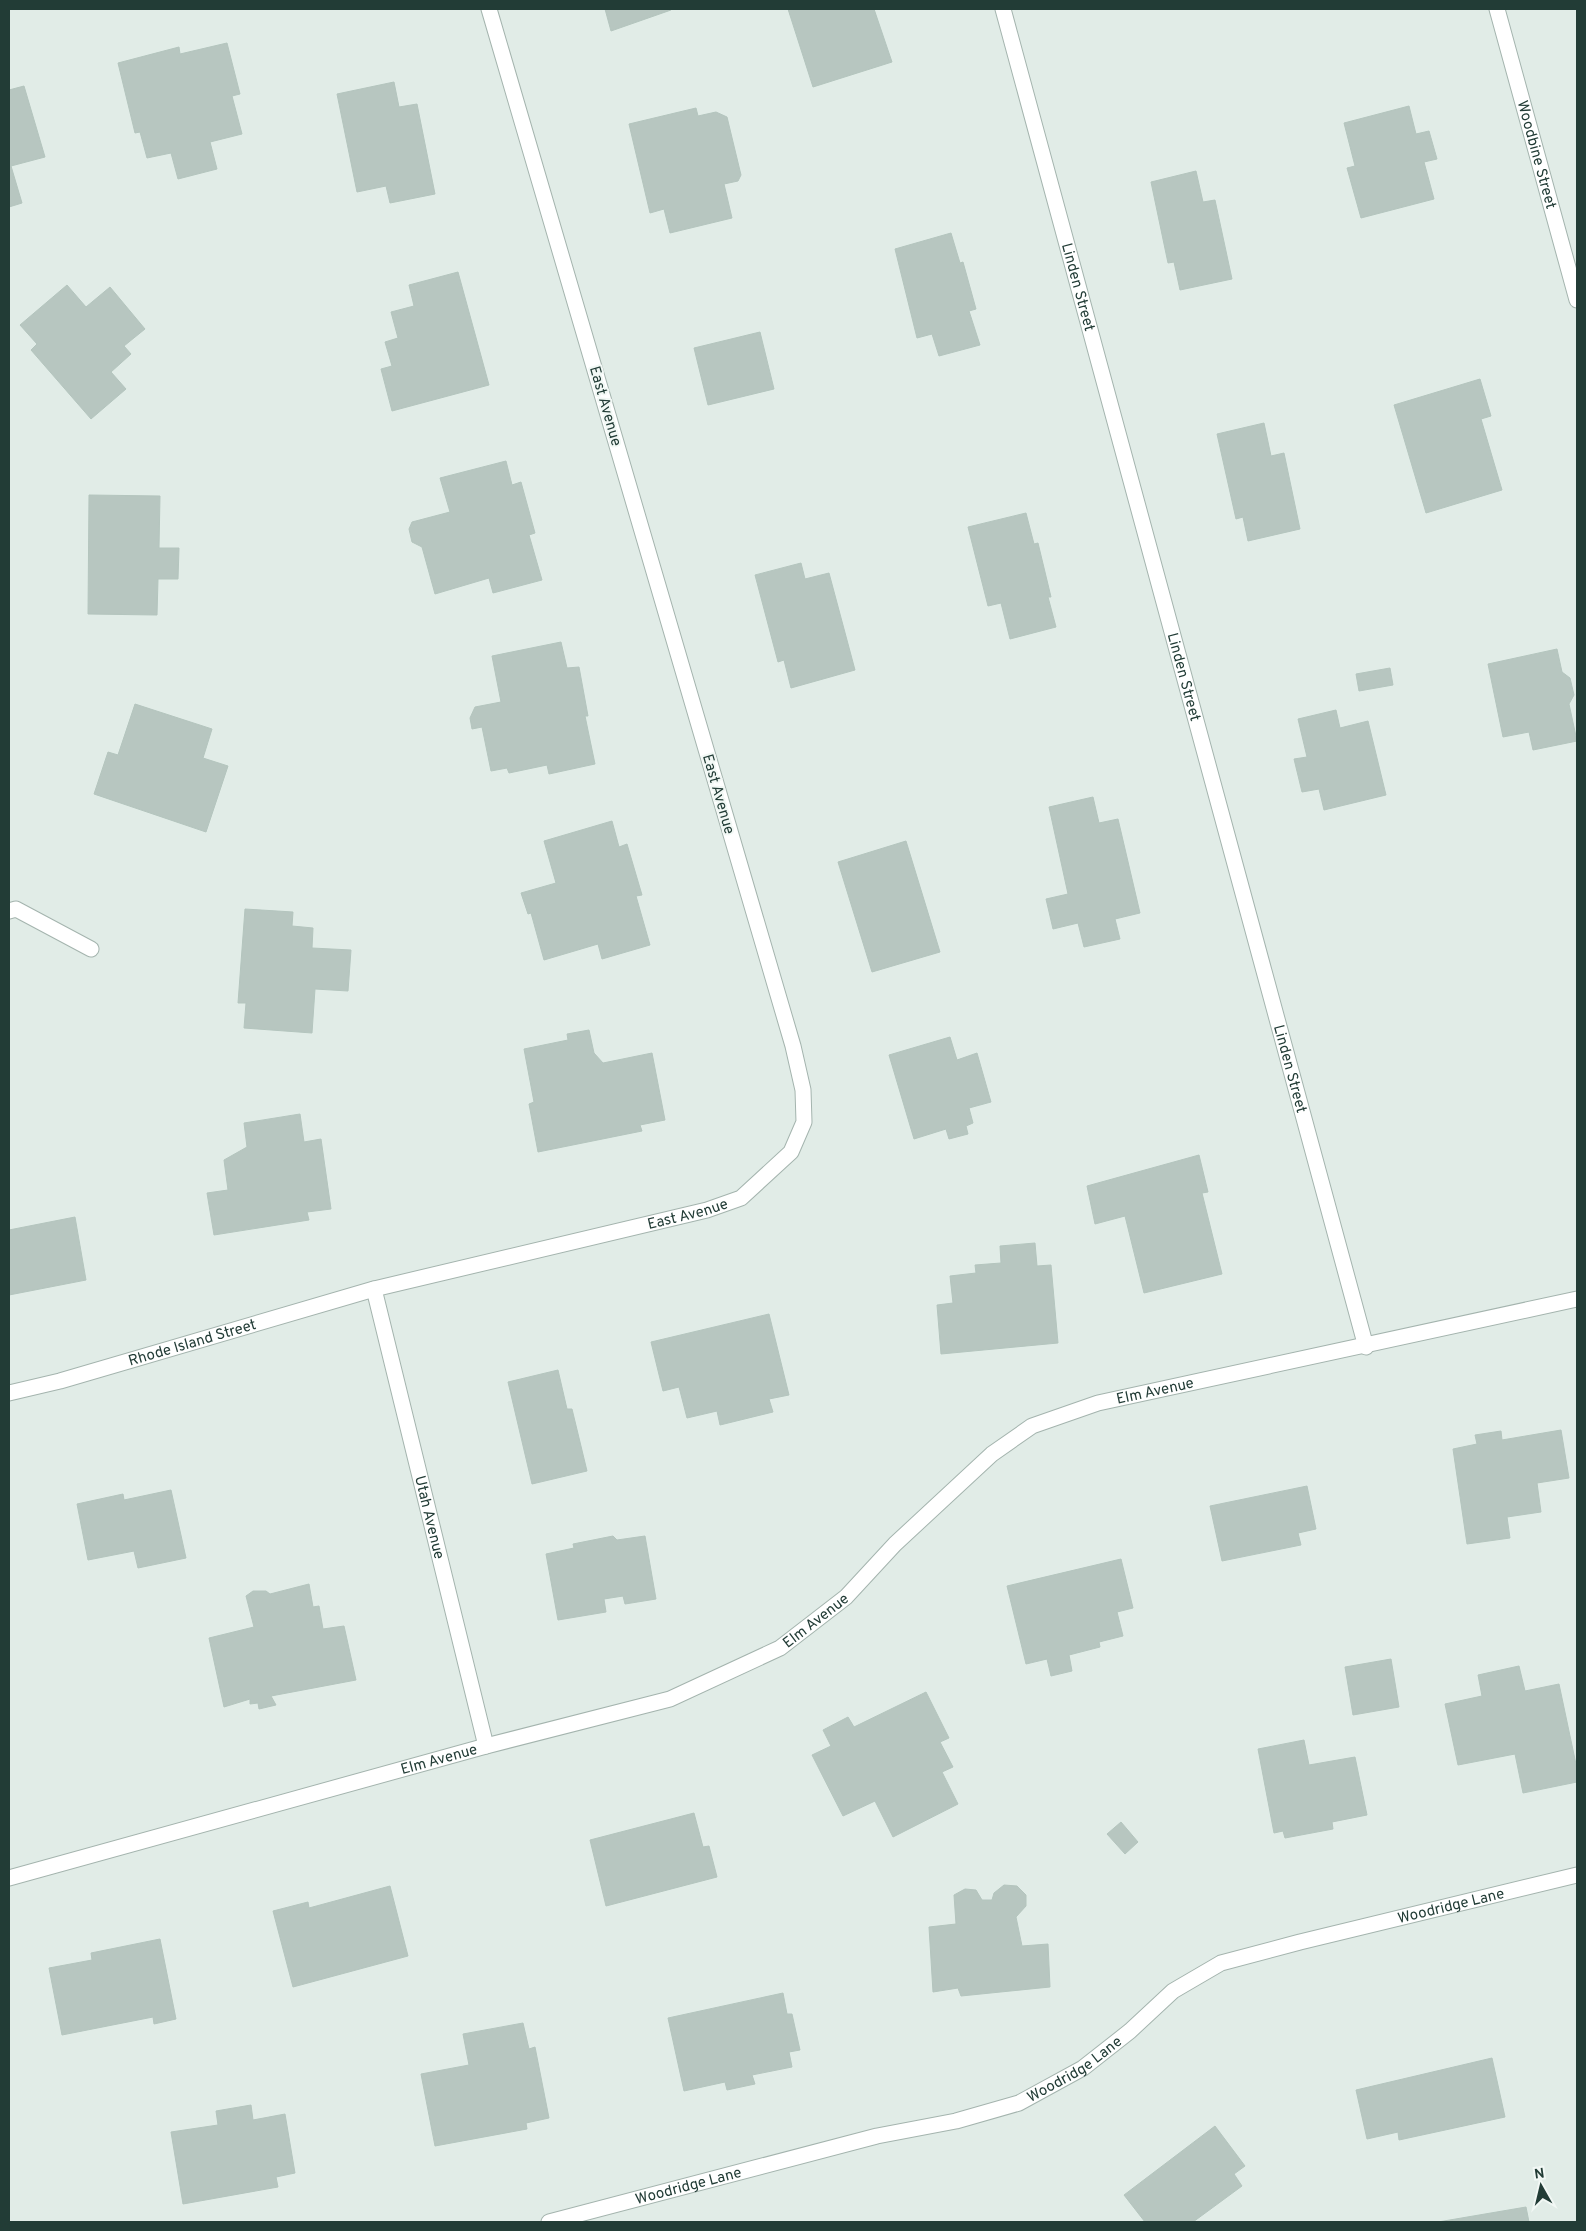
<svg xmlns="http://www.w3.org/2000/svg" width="1586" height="2231" font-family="Overpass,sans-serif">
<rect width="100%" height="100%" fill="#e1ece7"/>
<!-- building -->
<path fill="#b7c6c0" stroke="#b4c5be" d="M605,9h65l1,1 -60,21z
M788,9h86l18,53 -79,25z
M227,43l13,51 -8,2 10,38 -32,8 7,27 -39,10 -7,-26 -24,5 -7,-26 -5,1 -17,-70 61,-16 1,7z
M394,82l5,25 18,-3 18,90 -45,9 -4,-17 -29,6 -20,-98z
M24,86l21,71 -34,9 11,37 -13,4v-117z
M1409,106l7,28 13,-3 8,28 -13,3 10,37 -73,19 -14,-50 8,-2 -11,-43z
M696,108l2,8 18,-4 11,5 14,58 -3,6 -14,3 8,34 -62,15 -6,-24 -14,4 -21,-89z
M1196,171l7,31 12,-2 17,79 -52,11 -6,-28 -6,1 -17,-81z
M951,233l9,30 3,-1 13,47 -7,2 11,34 -41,11 -7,-22 -15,4 -22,-89z
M458,272l31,113 -97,26 -11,-42 11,-3 -7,-24 13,-4 -7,-26 23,-6 -5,-21z
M67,285l19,22 24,-20 35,42 -21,17 7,8 -20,18 15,17 -35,30 -60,-69 6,-6 -17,-19z
M760,332l14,57 -66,16 -14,-57z
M1480,379l11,37 -10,3 21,71 -76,23 -32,-108z
M1264,423l7,33 13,-3 16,76 -52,12 -5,-24 -7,2 -19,-85z
M506,461l6,24 9,-3 14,51 -6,2 13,45 -49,13 -4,-15 -54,16 -13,-47 -10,-5 -3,-13 3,-7 38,-10 -10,-34z
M89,495l71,1 -1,52h20l-1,31h-20l-1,36 -69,-1z
M1026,513l8,31 4,-1 13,54h-3l8,30 -46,12 -9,-36 -13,3 -20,-79z
M801,563l4,16 24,-6 26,97 -64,18 -7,-28 -6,2 -23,-87z
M561,642l6,26 12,-1 9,49h-3l10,48 -46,10 -2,-9 -38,8 -2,-5 -16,3 -9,-44 -10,2 -2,-11 5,-11 26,-5 -9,-46z
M1557,649l5,23 8,6 4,17 -5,9 8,37 -44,9 -4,-18 -26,5 -15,-73z
M1390,668l3,17 -34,6 -3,-17z
M135,704l77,25 -9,29 25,8 -22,66 -112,-38 14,-42 10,3z
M1336,710l4,18 28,-7 18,74 -62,15 -5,-21 -17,3 -8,-33 13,-2 -9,-38z
M1093,797l6,26 19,-4 22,94 -25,6 5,20 -36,8 -6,-24 -25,6 -7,-30 22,-5 -19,-87z
M612,821l7,26 8,-3 15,51 -6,1 14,49 -48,14 -4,-15 -54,16 -13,-47 -3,1 -7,-21 35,-10 -12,-42z
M906,841l34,111 -68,20 -34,-110z
M245,909l48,3 -1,14 21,2 -1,20 39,2 -3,41 -33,-2 -3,44 -68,-5 2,-25h-8z
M589,1030l5,23 9,10 49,-10 13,67 -25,5 2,6 -104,21 -9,-48 5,-2 -10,-53 44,-9 -1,-6z
M950,1037l7,23 20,-7 14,49 -22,6 4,15 -7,3 2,8 -19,5 -3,-10 -32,10 -25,-84z
M300,1114l4,28 17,-3 10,70 -24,3 2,8 -95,15 -7,-42 21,-3 -4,-30 23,-13 -3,-24z
M1199,1155l9,37 -6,1 20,81 -78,19 -19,-77 -30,8 -8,-38z
M75,1217l11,63 -77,15v-65z
M1035,1243l2,23 14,-1 7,78 -117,11 -4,-49 16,-2 -3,-27 26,-3 -1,-8 26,-2 -1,-17z
M769,1314l20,81 -20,4 4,13 -53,13 -3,-14 -30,7 -8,-31 -16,4 -12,-49z
M558,1370l9,39h5l15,62 -55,13 -24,-102z
M1561,1430l8,48 -32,5 4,29 -34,5 3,21 -43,6 -14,-95 24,-5 -2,-9 26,-4 1,9z
M1307,1486l9,43 -18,4 3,12 -79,16 -12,-55z
M171,1490l15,68 -48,10 -4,-17 -46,9 -11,-56 46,-10 1,6z
M613,1536l4,4 28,-4 11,63 -31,5 -2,-8 -19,3 2,13 -48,8 -12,-66 28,-6 -1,-4z
M1121,1559l12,49 -16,4 6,24 -24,6 1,5 -31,8 3,16 -21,5 -4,-17 -21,5 -19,-78z
M309,1584l4,23 6,-1 4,23 21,-3 12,54 -85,16 5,9 -17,4 -1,-6 -8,1v-5l-26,8 -15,-69 45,-11 -8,-31 7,-5h13l4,3z
M1391,1659l8,48 -46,8 -8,-48z
M1519,1666l6,25 34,-7 18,85v13l-54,11 -8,-39 -57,11 -13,-61 37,-8 -4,-21z
M926,1692l23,46 -9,4 13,25 -11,5 16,32 -65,33 -18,-36 -32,15 -31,-61 19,-9 -8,-16 25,-13 6,10z
M1304,1740l5,25 46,-8 12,58 -35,7 1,7 -48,9 -2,-7 -9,2 -16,-84z
M694,1813l9,34 6,-1 8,31 -111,29 -16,-66z
M1121,1822l17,20 -13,12 -18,-20z
M1004,1885l13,1 9,9v11l-10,11 6,29 26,-2 2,43 -89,9 -3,-8 -25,4 -4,-65 27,-3 -2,-29 11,-6 11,1 6,10h10l2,-7z
M390,1886l18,70 -115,31 -20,-76 35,-9 1,6z
M160,1939l16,80 -22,5 -1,-7 -91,18 -13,-67 43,-8 -1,-7z
M783,1993l4,21h5l8,36 -11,2 3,15 -40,8 3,9 -28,6 -2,-8 -41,9 -16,-73z
M523,2023l6,26 6,-2 14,71 -23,5 1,6 -92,17 -14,-72 48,-9 -6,-31z
M1492,2058l13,59 -106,23 -1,-8 -31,7 -11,-49z
M251,2105l2,15 32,-6 10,59 -19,4 2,10 -95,17 -12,-72 47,-7 -2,-14z
M1215,2126l30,40 -11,8 8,12 -49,36h-48l-21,-27z
M1526,2207l3,15h-91z"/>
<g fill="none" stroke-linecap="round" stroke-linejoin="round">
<!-- minor casing -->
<g stroke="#a4b4ae" stroke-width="17">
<g id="minor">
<path id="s1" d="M1003,9l363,1338"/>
<path id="s2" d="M1497,9l80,291"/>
<path d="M9,911l7,-2 75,40"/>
<path id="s3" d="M374,1289l112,457"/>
<path id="s4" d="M9,1393l51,-12 314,-92 333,-79 34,-12 50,-46 13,-30 -1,-32 -10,-44 -304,-1037"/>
<path id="s5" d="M9,1878l477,-132 184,-47 110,-51 66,-51 49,-53 97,-90 40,-28 66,-23 479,-104"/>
<path id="s6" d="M549,2222l328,-86 79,-15 63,-18 64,-35 47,-37 43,-40 48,-28 79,-21 277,-67"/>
</g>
</g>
<!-- minor -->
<use href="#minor" stroke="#fff" stroke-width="15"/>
</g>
<g text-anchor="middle" stroke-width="4" stroke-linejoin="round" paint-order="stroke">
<!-- street labels -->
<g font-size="15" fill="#223c36" stroke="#f2f8f5">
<text dy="5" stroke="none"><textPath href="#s2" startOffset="151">Woodbine Street</textPath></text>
<text dy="5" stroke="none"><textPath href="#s1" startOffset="288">Linden Street</textPath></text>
<text transform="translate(606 406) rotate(74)" y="5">East Avenue</text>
<text dy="5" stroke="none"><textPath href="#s1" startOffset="692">Linden Street</textPath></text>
<text transform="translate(719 794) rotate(74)" y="5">East Avenue</text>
<text dy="5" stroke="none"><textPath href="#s1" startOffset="1098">Linden Street</textPath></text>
<text dy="5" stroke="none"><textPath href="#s4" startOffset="702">East Avenue</textPath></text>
<text dy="5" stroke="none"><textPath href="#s4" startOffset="190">Rhode Island Street</textPath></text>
<text dy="5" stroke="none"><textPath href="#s5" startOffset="1271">Elm Avenue</textPath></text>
<text dy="5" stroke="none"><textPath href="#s3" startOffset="235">Utah Avenue</textPath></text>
<text dy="5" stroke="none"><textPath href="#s5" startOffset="851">Elm Avenue</textPath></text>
<text dy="5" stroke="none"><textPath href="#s5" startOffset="446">Elm Avenue</textPath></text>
<text dy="5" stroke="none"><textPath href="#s6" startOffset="969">Woodridge Lane</textPath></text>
<text dy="5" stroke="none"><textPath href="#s6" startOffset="550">Woodridge Lane</textPath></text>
<text dy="5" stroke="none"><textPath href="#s6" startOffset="144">Woodridge Lane</textPath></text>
</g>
</g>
<!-- border -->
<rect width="1586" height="2231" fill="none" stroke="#223c36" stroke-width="20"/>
<!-- north arrow -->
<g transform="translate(1541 2186) rotate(352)" stroke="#f2f8f5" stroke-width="4" paint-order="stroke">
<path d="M0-4L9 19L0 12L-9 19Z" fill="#223c36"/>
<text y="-8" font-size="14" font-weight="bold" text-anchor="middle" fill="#223c36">N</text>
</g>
</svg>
